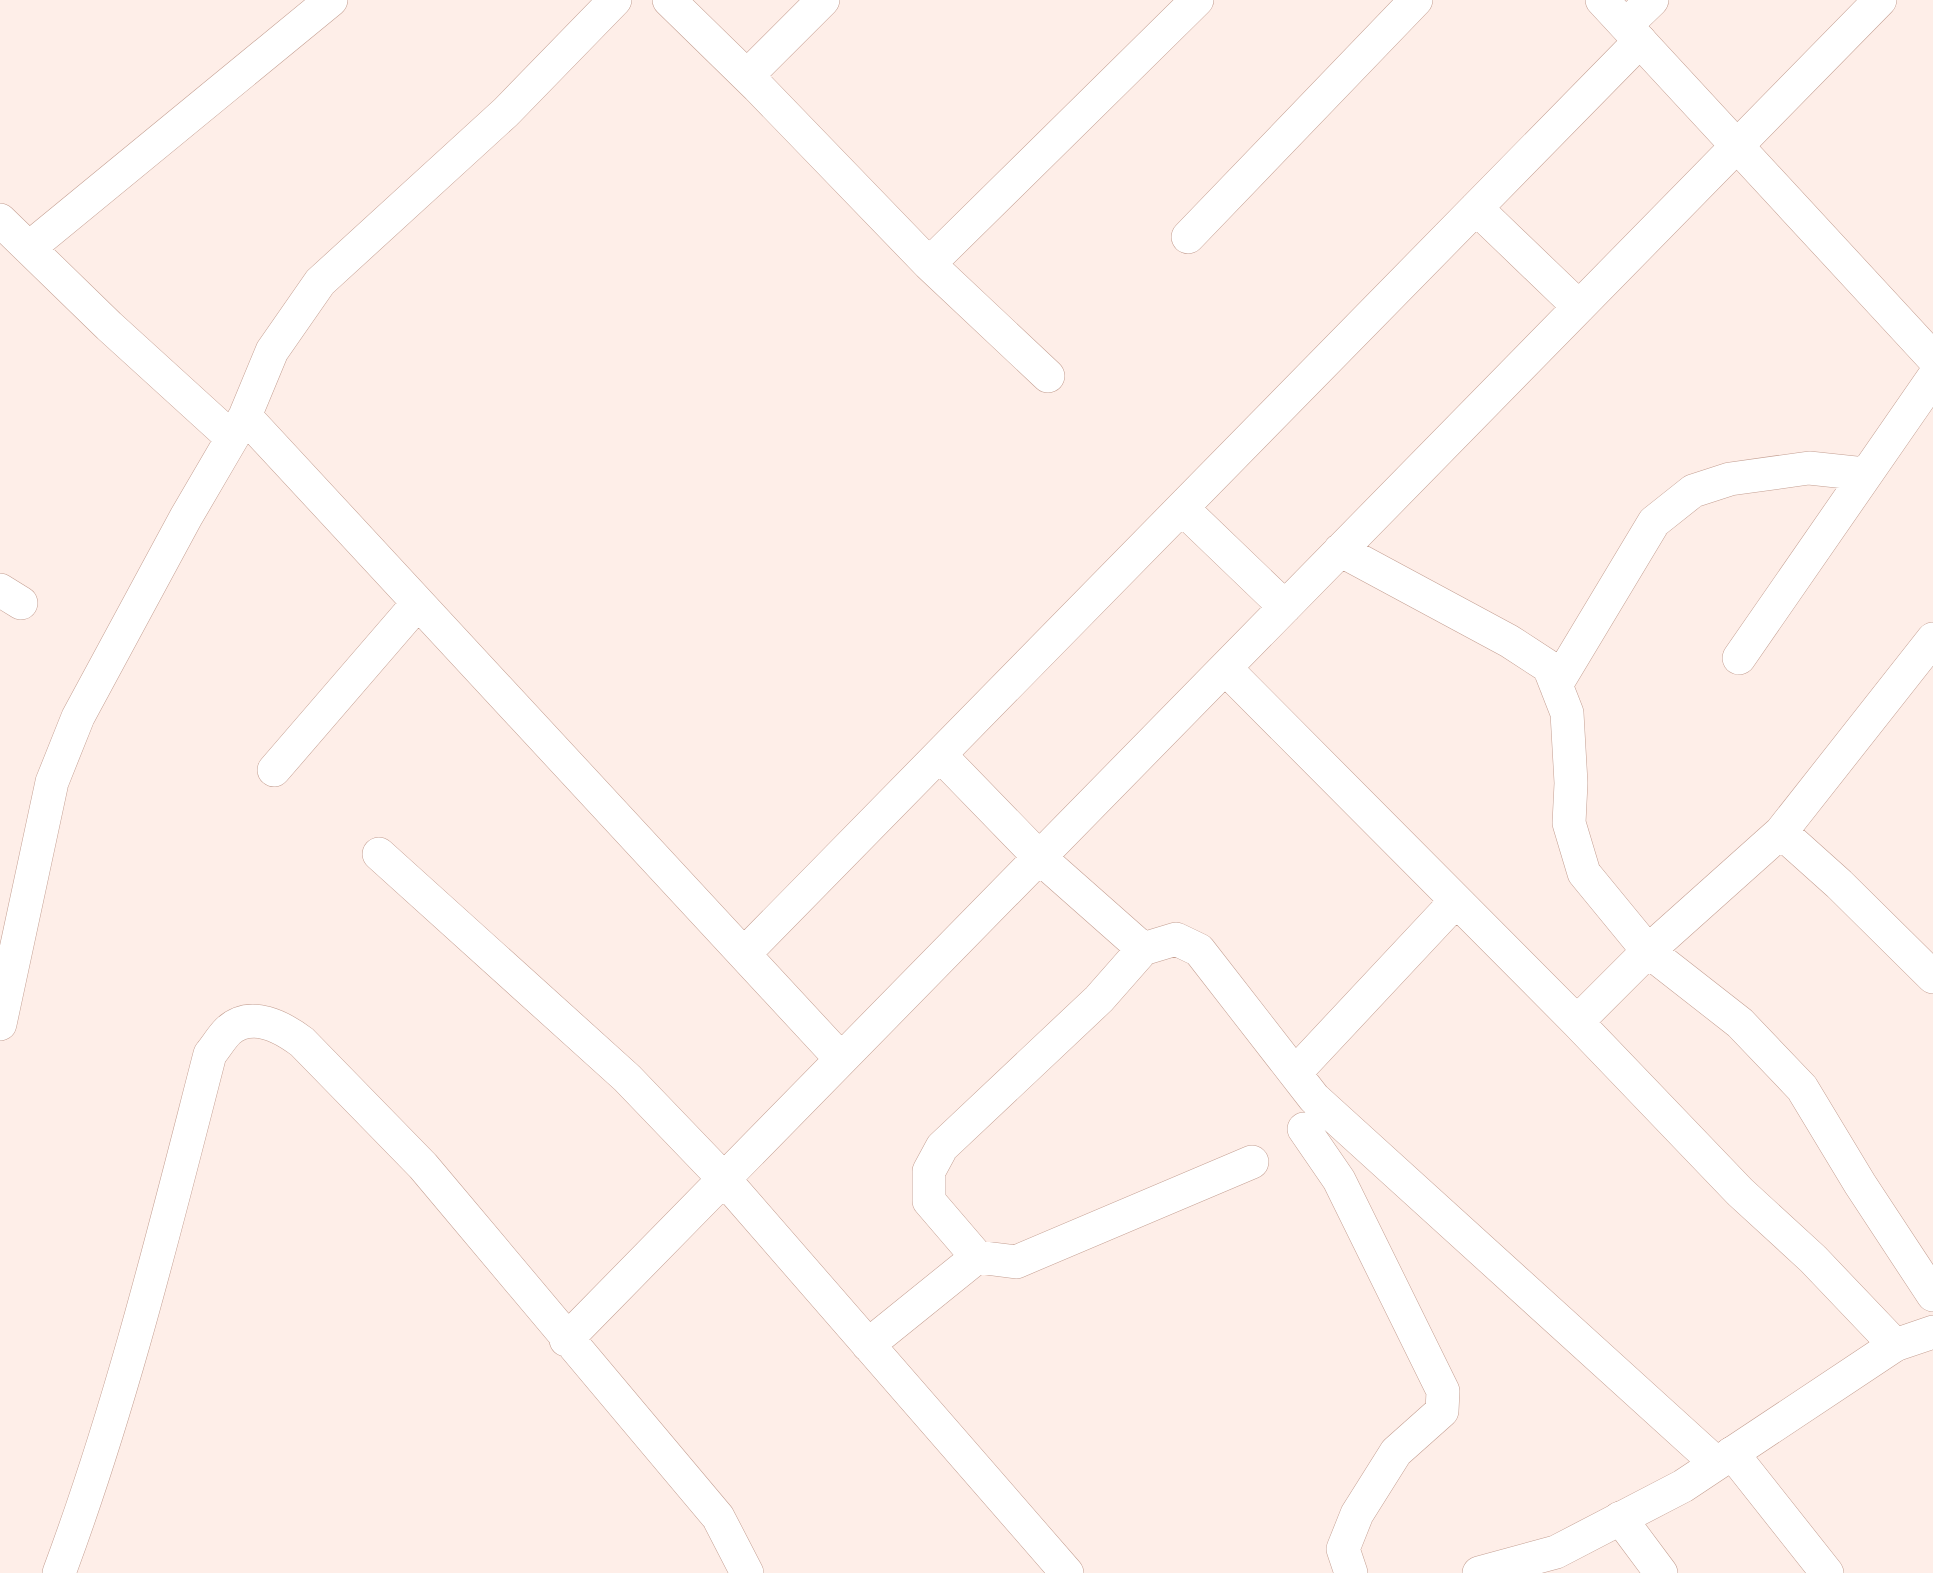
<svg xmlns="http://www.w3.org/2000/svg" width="1933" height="1573" font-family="'Varela Round',sans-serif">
<rect width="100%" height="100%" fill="#feeee8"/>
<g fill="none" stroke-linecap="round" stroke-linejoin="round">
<!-- street casing -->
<g stroke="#c49f92" stroke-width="34">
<path id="street" d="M669,0l89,87 171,177 119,112
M1626,25l26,-25
M747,76l76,-76
M1476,208l103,99
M0,220l109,106 123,112
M1188,237l228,-237
M29,248l302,-248
M929,264l268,-264
M245,416l596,643
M1182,508l103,99
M1340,550l169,91 40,26 18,46 4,70 -2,40 15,50 64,78 92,72 62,65 58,96 73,111
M0,590l21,13
M1739,658l194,-280
M1225,668l352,354 163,170 73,67 82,86
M1556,685l98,-163 39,-31 37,-12 79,-11 56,6
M940,755l99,102 104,92
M274,770l144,-167
M1781,832l58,52 94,93
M379,854l248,224 97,101 343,394
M744,954l896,-913
M1577,1022l71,-71 133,-119 152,-193
M0,1024l52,-242 26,-65 108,-200 59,-101 27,-65 48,-69 186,-170 109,-112
M1295,1073l161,-172
M1304,1129l35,51 104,211 -1,20 -46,41 -39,62 -14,35 8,24
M1252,1162l-236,100 -39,-5 -48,-56v-30l13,-24 157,-148 44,-50 33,-10 23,11 115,148 402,365
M566,1340l1314,-1340
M868,1345l109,-88
M1732,1453l95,120
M1620,1518l41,55
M59,1573c63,-169 106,-345 151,-519 6,-7 11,-16 18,-23 23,-21 54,-4 74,11l121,124 295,351 29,56"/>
</g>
<!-- secondary casing -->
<g stroke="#c49f92" stroke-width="34">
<path id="secondary" d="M1602,0l331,358
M1479,1573l77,-21 127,-66 212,-141 38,-13"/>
</g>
<!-- street -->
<use href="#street" stroke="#fff" stroke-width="33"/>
<!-- secondary -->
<use href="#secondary" stroke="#fff" stroke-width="33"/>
</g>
</svg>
